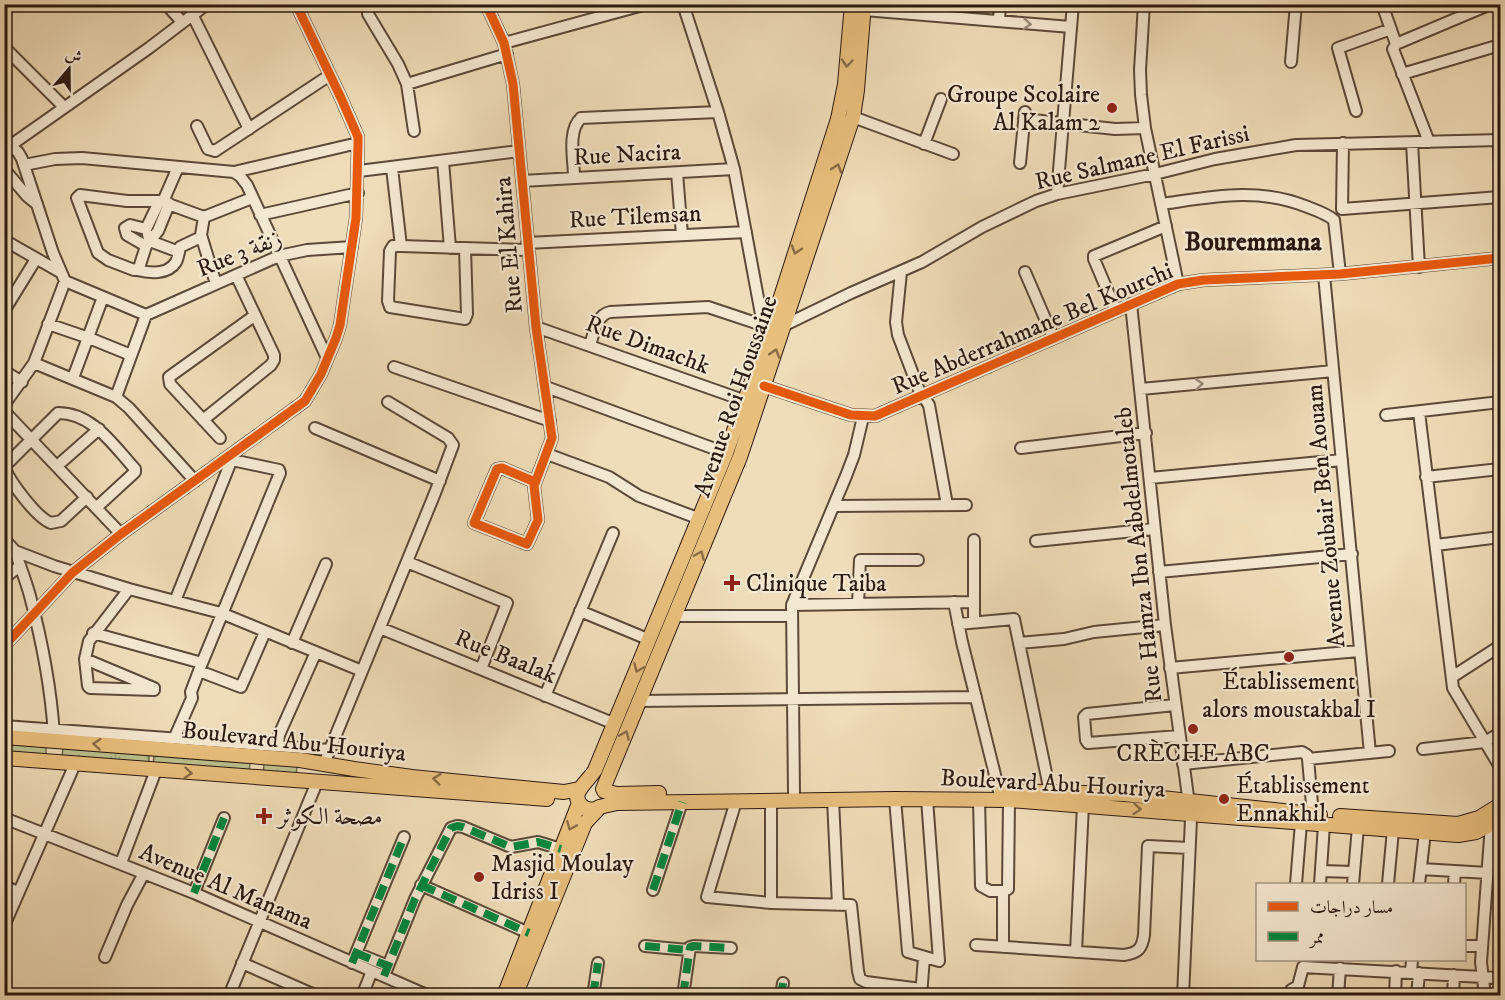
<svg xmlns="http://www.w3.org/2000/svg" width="1505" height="1000" font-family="'IM FELL DW Pica',Amiri,serif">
<defs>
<pattern id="grass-tufts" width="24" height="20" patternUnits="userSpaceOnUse" patternTransform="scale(1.5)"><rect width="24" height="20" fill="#bbc08d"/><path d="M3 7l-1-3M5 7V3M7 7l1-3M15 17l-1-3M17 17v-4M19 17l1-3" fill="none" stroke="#a1a478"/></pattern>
</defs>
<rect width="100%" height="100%" fill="#efdcb8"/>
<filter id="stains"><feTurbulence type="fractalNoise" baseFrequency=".00333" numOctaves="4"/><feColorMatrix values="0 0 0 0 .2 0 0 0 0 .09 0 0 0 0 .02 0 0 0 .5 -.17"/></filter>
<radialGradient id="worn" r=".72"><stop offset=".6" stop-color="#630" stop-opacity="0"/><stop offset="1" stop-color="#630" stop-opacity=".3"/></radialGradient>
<!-- grass -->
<path fill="url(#grass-tufts)" stroke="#736c4e" stroke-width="1.5" d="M5,745l41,1v10l-41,-1z
M63,747l86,7v11l-87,-7z
M154,755l96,8 -1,10 -96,-8z
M264,764l33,2 -1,11 -33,-3z"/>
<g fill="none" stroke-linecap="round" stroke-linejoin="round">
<!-- minor casing -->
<g stroke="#5c4938" stroke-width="14">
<path id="minor" d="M166,4l16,18
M486,4l18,39 9,41 23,243 16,111 -18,48 4,34 -11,24 -53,-21 23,-54 5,-1 33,14
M683,4l35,108 16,57 29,156
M1144,4l-4,66 1,25 4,33 33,156
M1382,4l14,40 -3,5 36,93
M864,10l207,17
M192,14l57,115
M368,14l30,50 9,20 7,47
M999,21l1,-17
M504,43l143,-39
M1396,44l95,-40
M4,47l60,60
M1291,62l5,-58
M1402,74l98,-29
M407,84l100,-30
M1356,111l-18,-63 53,-19
M853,117l100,37
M1024,119l91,10 30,-1
M197,126l11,23 7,2 115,-76
M1499,140l1,28
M7,143l11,9 4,7 31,94 12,28 81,34
M1412,143l7,124
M924,144l17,-45
M4,150l145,-102 58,-44
M443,161l7,87
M1020,163l5,-51
M24,165l31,-6 27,-1 152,14 124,-29
M178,167l-13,30v4l6,4 33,12
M392,168l9,78
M4,169l23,27 10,8
M359,171l160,-20
M234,172l6,4 7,9 80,173
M677,173l5,62
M574,177c0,-17 -7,-46 7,-59l137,-6
M522,181l212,-12
M1057,194l16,-190
M165,201h-38l-47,-6 -3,3 21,55 10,7 26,10 5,-2 7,-22 12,-15 11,-27
M1162,204c49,-7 95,-17 143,2 10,4 21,7 29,14l6,54
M1342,209l158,-12
M1342,209l1,-66
M260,215l98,-22
M148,235l2,6 29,11
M4,240l56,32
M527,243l219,-11
M146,246l-19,-11 -2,-7 5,-3 16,4 13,-27
M465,248l2,66 -2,5 -75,-12 -2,-6 2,-50 3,-5h8l126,4
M137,270c12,3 31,5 39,-8 2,-4 3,-10 4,-15l21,-10
M901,272l-5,50 2,13 21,55 10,15 18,100
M1025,272l28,65
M1324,275l46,478
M216,284l-15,-49 3,-18 48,-19
M1131,304l34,321 26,194 -8,177
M4,311l32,-52
M1116,311l-22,-52v-3l72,-30
M146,315l133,-59 28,-6 45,-3
M48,324l41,14 42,17
M785,325l66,-32 71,-31 60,-35 54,-26 21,-7 98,-20 60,-15 81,-14 204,-5
M536,327l210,74
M590,345c4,-11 6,-30 20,-33l98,-5 60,20
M34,363l82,34 13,11 66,73
M394,367l156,54
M4,371l18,11
M73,378l30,-81
M764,386l87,29 24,1 303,-132 26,-4 136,-6 160,-16
M546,387l180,66
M1141,389l192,-18
M116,397l30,-82
M4,405l30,-42 31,-82
M4,411l117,123
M1419,412l34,276 47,79
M1386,415l114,-13
M203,420l68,-55 3,-5v-5l-38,-80
M315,428l125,53
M220,438l-50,-54 -1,-7 85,-61
M1021,448l125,-15
M547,454l62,23 30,19 61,23
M57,466l42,-37
M1426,477l74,-8
M1150,478l192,-18
M87,497l-26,24 -10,2c-14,-5 -40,-40 -46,-54v-3l53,-53c35,0 55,32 77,56v3l-38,35
M834,506l132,-1
M4,539l11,12 39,15 75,23 92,24 141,58
M1036,541l118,-12
M1436,545l64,-8
M15,551c5,15 11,30 15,45 12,45 21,93 24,139
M407,562l100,41 -26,66
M1159,572l193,-18
M4,578l16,-12
M129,589l-40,52 -4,18 3,27 2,2 64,2
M175,601l59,-147
M954,602l8,40 37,149
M858,604l2,-44h58
M792,605l181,-3
M580,611l70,29
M675,616h117
M974,622v-82
M958,624l56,-5 36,173
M380,628l235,96
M93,633l109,30
M292,643l34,-79
M1019,643l45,-4 30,-7 71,-7
M4,646l68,-73 49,-39 184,-133 16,-27 15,-36 4,-13 16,-107 2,-75v-6l-17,-39 -45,-94
M85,659l69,29
M1170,668l189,-17
M199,671l42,16 24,-55
M1452,677l48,-31
M545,696l68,-163
M639,701l337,-4
M1175,705l-88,9 -3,3 2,23 2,3 91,-7
M4,726l326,24
M278,745l1,-10 37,-83
M1423,749l62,-7 15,-9
M174,751v-12l18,-41 -1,-6 11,-29 78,-190 -1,-3 -47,-10
M1308,759l5,56
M324,764l111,-271 18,-48 -5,-7 -60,-36
M1183,764l119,-12 5,3 1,4 81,-8
M794,792l-2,-187 54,-129 8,-21 9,-38
M895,799l13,153 31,9 -12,-162
M979,799l2,87 9,5h13
M833,800l5,105
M736,801l-29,96 64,6 80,2 7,66 2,8 6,3 55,7
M771,801v102
M4,818l190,75 235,103
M121,863l35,-93
M1421,869l67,4
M1321,871l33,1
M1296,884l5,-61
M1320,884l4,-59
M1353,884l5,-57
M1388,884l5,-54
M1419,884l6,-52
M1454,884l1,-13
M421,885l108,48
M4,886l14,6
M653,890l29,-88
M194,893l30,-75
M4,926l71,-162
M976,945l148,10c14,-2 18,-6 20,-20l4,-89 41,2
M645,946l43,4
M1464,946h18
M1003,947v-56l5,-2 1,-89
M1076,952l7,-147
M356,953l32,13
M105,957l22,-52 17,-32
M242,963l75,33
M352,963l52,-126
M1411,972l1,-12
M384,976l31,-77 36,-71 6,-2 6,1 48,20 27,-5 23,7
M1183,994l29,2
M229,996l88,-214
M362,996l10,-25
M593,996l5,-33
M683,996l7,-49 4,-1 37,2
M781,996l2,-13
M921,996l3,-39
M1290,996l1,-6 7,-4 5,-19 197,11
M1338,996l2,-28
M1395,996l1,-25
M1417,996l2,-23
M1453,996l1,-21
M1485,996l-4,-34 10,-138 -2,-6"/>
</g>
<!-- major casing -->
<g stroke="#2b180e" stroke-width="16">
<path id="major" d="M4,737l296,23 54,9 58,8 152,15 15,-3
M4,758l543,41
M603,789l137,-332 113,-340 4,-27 7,-86
M604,791l13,3 42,-1
M1002,791l122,3 196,21
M599,807l18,-4 278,-4 114,1 449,35 18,-3 24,-13
M595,809c-5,1 -9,1 -13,-3 -14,-12 7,-25 13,-36l131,-317 45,-125 67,-209 7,-35 7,-80
M1340,816l118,8 21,-6 21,-13
M504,996l75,-193
M515,996l70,-173 14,-15"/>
</g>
<!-- minor -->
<use href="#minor" stroke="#f5e8d1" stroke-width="10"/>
<!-- major -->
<use href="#major" stroke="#e8be7c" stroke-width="14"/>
<!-- quiet -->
<path stroke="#00873e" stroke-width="8" stroke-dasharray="15 8" stroke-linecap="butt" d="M421,885l108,48
M653,890l29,-88
M194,893l30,-75
M645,946l43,4
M356,953l32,13
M352,963l52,-126
M384,976l31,-77 36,-71 6,-2 6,1 48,20 27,-5 23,7
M593,996l5,-33
M683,996l7,-49 4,-1 37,2
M781,996l2,-13"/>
<!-- cycleway casing -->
<g stroke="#f5e8d1" stroke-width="13">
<path id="cycleway" d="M486,4l18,39 9,41 23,243 16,111 -18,48 4,34 -11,24 -53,-21 23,-54 5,-1 33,14
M764,386l87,29 24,1 303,-132 26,-4 136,-6 160,-16
M4,646l68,-73 49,-39 184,-133 16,-27 15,-36 4,-13 16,-107 2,-75v-6l-17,-39 -45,-94"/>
</g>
<!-- cycleway -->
<use href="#cycleway" stroke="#e8590c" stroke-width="9"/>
</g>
<!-- one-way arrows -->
<defs><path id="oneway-chevron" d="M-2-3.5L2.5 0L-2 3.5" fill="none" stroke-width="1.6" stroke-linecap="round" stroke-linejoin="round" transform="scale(1.5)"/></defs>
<g stroke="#9a8a79">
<use href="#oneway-chevron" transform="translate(1027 24) rotate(5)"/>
<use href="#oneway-chevron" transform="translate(1199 384) rotate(-5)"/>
</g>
<g stroke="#8a6b45">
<use href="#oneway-chevron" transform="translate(847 63) rotate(95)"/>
<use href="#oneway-chevron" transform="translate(837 168) rotate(-72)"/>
<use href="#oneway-chevron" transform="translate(796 250) rotate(108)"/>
<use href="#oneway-chevron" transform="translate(775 353) rotate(-72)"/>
<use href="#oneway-chevron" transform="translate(700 555) rotate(-67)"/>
<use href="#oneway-chevron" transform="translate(638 668) rotate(113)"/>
<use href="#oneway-chevron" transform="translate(625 735) rotate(-67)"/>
<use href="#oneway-chevron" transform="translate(97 744) rotate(-175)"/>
<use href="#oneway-chevron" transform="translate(188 773) rotate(5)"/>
<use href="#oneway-chevron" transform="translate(437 779) rotate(-174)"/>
<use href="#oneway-chevron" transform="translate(1137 809) rotate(4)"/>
<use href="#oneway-chevron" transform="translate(571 826) rotate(112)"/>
</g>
<!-- markers -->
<g fill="#8f2418" stroke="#f5e8d1" stroke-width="2">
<circle cx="1112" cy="108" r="6"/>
<path d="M729 574h6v6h6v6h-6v6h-6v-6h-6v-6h6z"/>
<circle cx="1289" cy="657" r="6"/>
<circle cx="1193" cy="729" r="6"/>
<circle cx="1224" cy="799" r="6"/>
<path d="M261 807h6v6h6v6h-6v6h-6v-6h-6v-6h6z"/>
<circle cx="479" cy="877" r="6"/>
</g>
<g text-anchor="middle" stroke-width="4.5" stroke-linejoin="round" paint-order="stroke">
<!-- poi labels -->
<g font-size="24" fill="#2b180e" stroke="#f5e8d1" text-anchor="start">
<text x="1100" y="102" text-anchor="end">Groupe Scolaire<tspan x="1100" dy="28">Al Kalam 2</tspan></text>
<text x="746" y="591">Clinique Taiba</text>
<text x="1289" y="689" text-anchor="middle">Établissement<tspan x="1289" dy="28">alors moustakbal I</tspan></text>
<text x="1193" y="761" text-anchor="middle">CRÈCHE ABC</text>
<text x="1236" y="793">Établissement<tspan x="1236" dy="28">Ennakhil</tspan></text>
<text x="278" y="824">مصحة الكوثر</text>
<text x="491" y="871">Masjid Moulay<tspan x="491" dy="28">Idriss I</tspan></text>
</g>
<!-- street labels -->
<g font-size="24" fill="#2b180e" stroke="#f5e8d1">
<text transform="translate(627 154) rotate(-3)" y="8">Rue Nacira</text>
<text transform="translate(1142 157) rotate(-13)" y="8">Rue Salmane El Farissi</text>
<text transform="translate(635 216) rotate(-3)" y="8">Rue Tilemsan</text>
<text transform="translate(508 245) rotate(-95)" y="8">Rue El Kahira</text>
<text transform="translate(239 253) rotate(-22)" y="8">Rue 3 زنقة</text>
<text transform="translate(1032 328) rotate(-23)" y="8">Rue Abderrahmane Bel Kourchi</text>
<text transform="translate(648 344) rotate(20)" y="8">Rue Dimachk</text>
<text transform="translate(735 396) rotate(-71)" y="8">Avenue Roi Houssaine</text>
<text transform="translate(1325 516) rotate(-95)" y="8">Avenue Zoubair Ben Aouam</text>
<text transform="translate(1138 555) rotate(-96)" y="8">Rue Hamza Ibn Aabdelmotaleb</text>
<text transform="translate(506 656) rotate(22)" y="8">Rue Baalak</text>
<text transform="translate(294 741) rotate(6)" y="8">Boulevard Abu Houriya</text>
<text transform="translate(1053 783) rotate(3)" y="8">Boulevard Abu Houriya</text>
<text transform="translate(226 886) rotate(23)" y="8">Avenue Al Manama</text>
</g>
<!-- neighbourhood labels -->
<g font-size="26" font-weight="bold" fill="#2b180e" stroke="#f5e8d1">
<text x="1253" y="250">Bouremmana</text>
</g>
</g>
<!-- margin -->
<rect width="1505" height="1000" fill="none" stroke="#efdcb8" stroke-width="24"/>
<rect x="6" y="6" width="1493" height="988" fill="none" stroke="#2b180e" stroke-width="3"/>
<rect x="12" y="12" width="1481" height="976" fill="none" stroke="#2b180e" stroke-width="1.5"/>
<!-- legend -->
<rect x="1256" y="883" width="210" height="78" fill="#f5e8d1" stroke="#a49583" stroke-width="1.5"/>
<rect x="1268" y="902" width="30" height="9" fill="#e8590c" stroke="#a49583" stroke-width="1.5"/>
<text x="1310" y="913" font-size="18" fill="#2b180e">مسار دراجات</text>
<rect x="1268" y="932" width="30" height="9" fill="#00873e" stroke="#a49583" stroke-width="1.5"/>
<text x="1310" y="943" font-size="18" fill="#2b180e">ممر</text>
<!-- north arrow -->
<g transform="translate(69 69) rotate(20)" stroke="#f5e8d1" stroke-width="4.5" paint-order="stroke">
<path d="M0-4.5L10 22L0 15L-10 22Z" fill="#2b180e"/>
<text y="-9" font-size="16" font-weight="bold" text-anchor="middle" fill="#2b180e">ش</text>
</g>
<rect width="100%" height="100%" filter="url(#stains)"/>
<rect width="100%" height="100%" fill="url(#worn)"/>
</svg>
